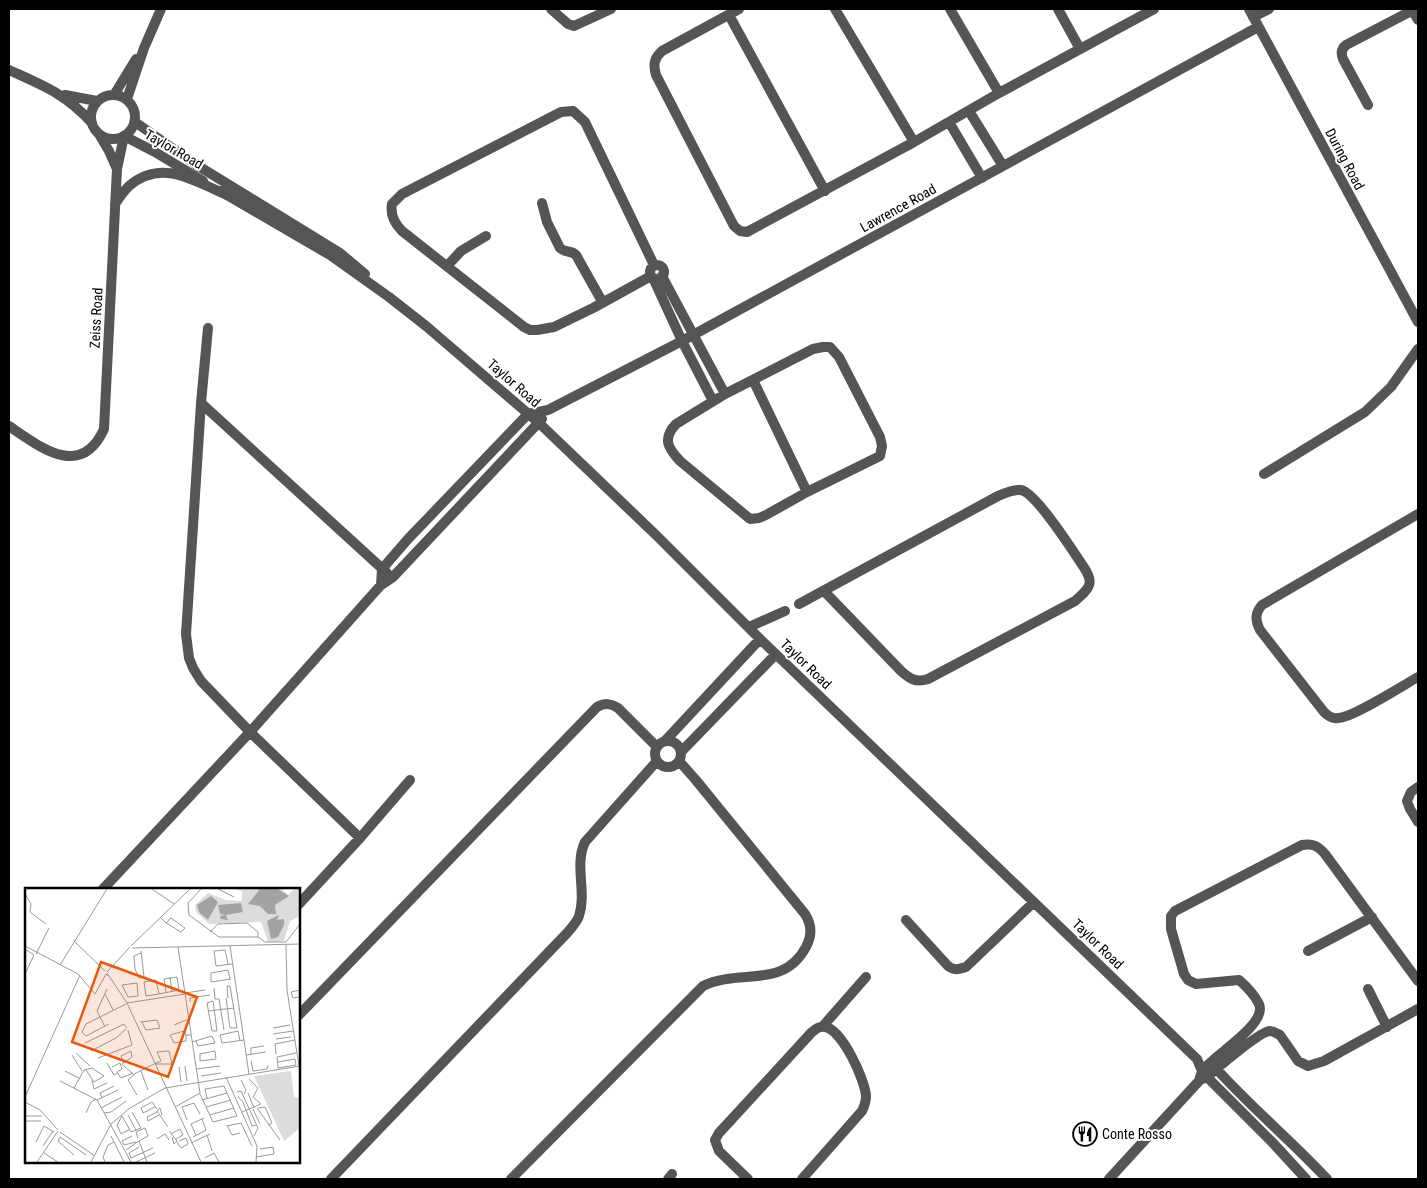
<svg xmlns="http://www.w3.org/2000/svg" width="1427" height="1188" font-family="'Roboto Condensed',sans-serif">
<rect width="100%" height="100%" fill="#fff"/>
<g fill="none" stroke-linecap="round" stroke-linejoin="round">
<!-- minor -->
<path stroke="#555" stroke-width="10" d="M551,9l17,15 6,2 37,-17
M739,9l-77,42c-8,7 -9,14 -6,24l78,151 6,5 7,1 167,-90 85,-49 155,-84
M835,9l79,133
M950,9l49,84
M1058,9l22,40
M1249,9l169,313
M1412,10l6,10
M729,15l96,176
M1253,17l16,-8
M9,70c33,15 57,24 82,52
M65,95l32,6
M1368,105l-25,-46c-2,-5 -2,-10 3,-14l69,-36
M969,111l34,55
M135,122l60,42 145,89 25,21
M949,122l33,56
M124,136l31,16 48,29
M220,191l110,64 59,42 37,29 113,97 118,113 103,103 437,420 5,12 5,6 66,66 33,36
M542,203l5,19 13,26c5,5 11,2 16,7l27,48
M650 272a7 7 0 1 1 14 0a7 7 0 1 1-14 0Z
M447,266l14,-15 25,-15
M651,276l-58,32 -39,19 -17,3h-7l-6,-3 -122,-96c-8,-8 -12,-16 -10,-27l10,-10 159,-82 12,-1 12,11 69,143
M662,276l63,118
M653,278l29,63 31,60
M208,328l-7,75 -15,231 3,24 4,10 8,13 49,51 110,106
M823,347h7l9,10 41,80 2,9 -2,10 -73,36 -41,23 -7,3 -9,1 -70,-58c-12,-13 -18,-22 -4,-37l49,-30 88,-45z
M753,380l54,112
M201,403l186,170
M1264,474l101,-62 26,-25 27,-38
M1418,514l-156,91c-7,8 -7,15 -2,25l64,82c4,4 8,7 14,6 14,0 64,-32 80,-41
M381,585l1,-16 26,-30 120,-125 20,-4 134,-69 576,-314
M799,604l199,-108c7,-3 15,-7 23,-6 15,3 52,61 62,76 12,17 7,22 -8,35l-147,78c-12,4 -18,0 -27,-8l-77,-80
M749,627l36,-16
M665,741l95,-102
M655 754a13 13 0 1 1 26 0a13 13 0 1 1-26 0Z
M681,752l95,-98
M1418,787l-7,5 -4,9 3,8 8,13
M103,889l147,-157 131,-147 12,-8 149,-158
M299,904l61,-66 50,-58
M906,920l42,46c7,5 11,3 18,1l68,-65
M1308,951l64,-34
M1368,989l19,38
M299,1015l298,-308c8,-4 13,-4 21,1l39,39
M823,1026l43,-49
M1212,1064c36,41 78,75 115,115
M1202,1079l5,-2c10,-9 50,-43 62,-46 4,0 7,2 11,4l18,26 10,5 16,-5 94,-52
M331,1179l237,-247c4,-5 9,-10 11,-16 8,-24 -5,-51 6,-74l72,-81
M511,1179l192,-193c37,-18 80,4 103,-39 6,-11 6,-22 -1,-33l-110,-135 -16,-18
M668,1179l4,-5
M748,1179l-29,-28 -4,-11 4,-7 92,-100c5,-4 8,-7 14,-6 17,2 40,53 41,69 0,6 -2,11 -4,15l-60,68
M1109,1179l90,-98c1,-4 2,-8 4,-11 11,-15 65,-46 56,-66 -4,-8 -13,-18 -20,-24l-43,4 -8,-4 -4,-6 -13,-45v-13l4,-5 127,-66c11,-2 16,1 23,9l93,127"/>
<!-- tertiary -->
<path stroke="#555" stroke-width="10" d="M91 117a22 22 0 1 1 44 0a22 22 0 1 1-44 0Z
M114,95l22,-36
M127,99l17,-51 17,-39
M99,134l10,17 8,18
M115,204c4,-6 9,-13 14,-18 33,-28 65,-5 98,9
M9,426c31,21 72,54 95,3l13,-260 7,-33"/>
</g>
<!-- icons -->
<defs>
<g id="restaurant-ring" transform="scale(1.25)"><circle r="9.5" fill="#fff" stroke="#000" stroke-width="1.5"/><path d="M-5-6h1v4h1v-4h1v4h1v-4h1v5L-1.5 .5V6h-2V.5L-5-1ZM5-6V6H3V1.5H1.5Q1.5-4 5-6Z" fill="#000"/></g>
</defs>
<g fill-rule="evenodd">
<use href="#restaurant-ring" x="1085" y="1134"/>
</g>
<g text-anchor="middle" stroke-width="4" stroke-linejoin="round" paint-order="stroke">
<!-- street labels -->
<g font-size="14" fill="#000" stroke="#fff">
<text transform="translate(174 149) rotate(30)" y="5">Taylor Road</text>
<text transform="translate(1345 159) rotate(62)" y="5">During Road</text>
<text transform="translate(898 208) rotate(-29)" y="5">Lawrence Road</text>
<text transform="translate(96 318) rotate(-87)" y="5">Zeiss Road</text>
<text transform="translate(514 383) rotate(41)" y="5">Taylor Road</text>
<text transform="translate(806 664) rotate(44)" y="5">Taylor Road</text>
<text transform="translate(1098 944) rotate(44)" y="5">Taylor Road</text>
</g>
<!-- poi labels -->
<g font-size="14" fill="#000" stroke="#fff" text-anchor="start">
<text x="1102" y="1139">Conte Rosso</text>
</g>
</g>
<!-- overview -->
<g transform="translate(25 888)">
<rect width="275" height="275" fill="#fff"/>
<path d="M209,1h48l6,6 6,-6h6v27l-10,5 -6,20 -16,1 -7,-20 -52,2 -13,-12 -1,-7 13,-12 18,7 16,1v-10zM266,183l3,26 6,1v30l-16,13 -30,-65z" fill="#dcdcdc"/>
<path d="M235,1h18l11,7 -14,9 1,9h-8l-8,-8 -12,-2zM186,8l7,6 -10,18 -9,-8 -2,-7zM216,15l2,9 -17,3 2,5 -7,-1 -1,-3 5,-1 -5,-1 -2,-9zM254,27l-2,5 7,-1v6l-6,12 -7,2 -4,-18z" fill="#a3a3a3"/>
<path fill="none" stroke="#999" stroke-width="1" d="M127,1l22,15M176,1l-13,14 1,12 30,22h39l7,5h21l14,-18M193,1l16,8M0,6l6,10 -1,8 16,12M136,30l5,5 15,9 4,-4 -14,-10 -5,5M185,44l8,-8 29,-1 11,9v5M48,52l32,31M261,57l1,45 12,76M0,58l53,28 17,20 11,-20 2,2M106,58l59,-57M205,58l19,128M107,60l168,-4M0,61l9,6 -9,19M116,63l3,26M116,65l-7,3 1,13 4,9 7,-1M11,66l13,-26M203,76l-3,-14 -11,1 2,15 16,-2M35,77l47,-76M82,84l23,-25M82,85l20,30 74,159M145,89l2,15M186,94v-9l17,-3 2,9M186,94l20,-3M189,100l1,11h4l5,31M275,102l-9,2 2,6 7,-1M160,105l20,-3M80,106l8,16M134,106l-3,-14 -12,2 2,14 13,-2 20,-4 -2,-13 -13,2 2,13M113,108l-10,1 -6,-12 15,-2 1,13M201,110l4,30h7l-7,-42h-3l1,12M188,113l4,30h-5l-5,-28zM165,114v-4l20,-3M102,115l58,-9M183,123l26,-3M115,134l17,-2 3,8 -14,2 -4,-8M84,136l-23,12 -4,-4 4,-8 40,-20M149,137l15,-6M80,139l-8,-16 10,-22M248,140l17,-3M248,146l20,-3M161,147v6l-12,2 -4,-8 14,-4 2,4h5M251,151l15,-2M215,153l-2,-10 -18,4 2,8 22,-3M167,154l20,-6 3,7 -17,3 -2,-5M60,155l39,-19 3,4M66,163l25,-13 10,-9M190,163l1,8 -16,2v-7zM51,165l14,13M251,166l-1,-10 20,-4M47,167l10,16M221,167l20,-3M226,167v-7l13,-2M73,170l34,-13 -4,-15M226,173l2,10 14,-2 1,-4M253,174l17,-3 1,6 -18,3 -1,-11 19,-4M82,175l7,12 4,-2M99,175l-3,-7 10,-5 1,6 -10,7 12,11M160,178l2,15M87,179l8,-4 2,6 -5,3 4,6 12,-5M154,179l2,15M171,181l24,-3M40,183l14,7M116,183l7,19M176,188l20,-3M201,189l31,69 -1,16M67,192l2,9 13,-6M216,192l5,10 -2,4M35,193l37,19 34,62M49,200l10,-18 8,-2 12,8 -10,6 -8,-12M212,204l4,-1 17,37 -4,8M223,205l6,15M175,206l13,28 24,-6 -13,-30 -19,3 2,9M112,207l-9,-15 8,-7 20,-10 5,-2 -4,-9 12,-1 3,13h-17M0,209l55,-122M213,209l5,5 9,24 4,-1M77,210l-2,-5 14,-7M72,212l21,-10M177,212l25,-7M0,214l15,8 18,20M130,219l-12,6 -2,-5 11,-6 5,7M150,219l25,-14 -22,-146M181,219l25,-7M76,220l21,-11M232,220l23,32M233,220l7,-1 7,16 -4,2M228,221l7,15M132,224l-10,5 1,4 11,-6M217,224l19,-8 -8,-7 5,-9 -9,-9M61,225l5,-11 5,-3M79,225l7,-1 15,-11M103,227l8,15M137,227l-2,-7 -3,3 11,16M185,227l24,-7M0,228h17M162,232l-5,-13 12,-4 6,11M0,233h16M202,237l5,10 8,-2M202,238l14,-3 11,23M105,241l-9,5 -4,-9 5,-9 9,16M144,243l8,10 -3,3 -2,-7M35,244l35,24M106,244l10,-4 -9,-16M146,246l9,-5 3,6 -7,4M171,247l-5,-11 13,-6M182,247l5,16M86,248l13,26M107,248l-10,5 2,4 12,-3M35,249l26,18M35,249l-2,4 16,14M168,249l13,-7 -4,-11M113,250l-2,-6 9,-4 3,8 -9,5M132,251l8,-5 4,6M11,254l8,-16 10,6M152,254l4,6 7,-4 -2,-6 -7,3M166,255l19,-9M18,258l10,-15M114,259l-10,6 2,5 22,-10M101,262l13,-9 8,21M19,265l14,9M231,269l18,-3 -1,-7 -13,2M180,270l9,-5 5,9M12,274l21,-31M66,274l20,-38 19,-16 35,-20 135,-22M80,274l-2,-5 5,-12 6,-3M111,274l19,-9"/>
<path fill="#e8590c" fill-opacity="0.15" stroke="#e8590c" stroke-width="2.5" d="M76,74l96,35 -29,80 -96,-35z"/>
<rect width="275" height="275" fill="none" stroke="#000" stroke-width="2.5"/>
</g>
<!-- border -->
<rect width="1427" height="1188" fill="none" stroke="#000000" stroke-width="20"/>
</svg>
